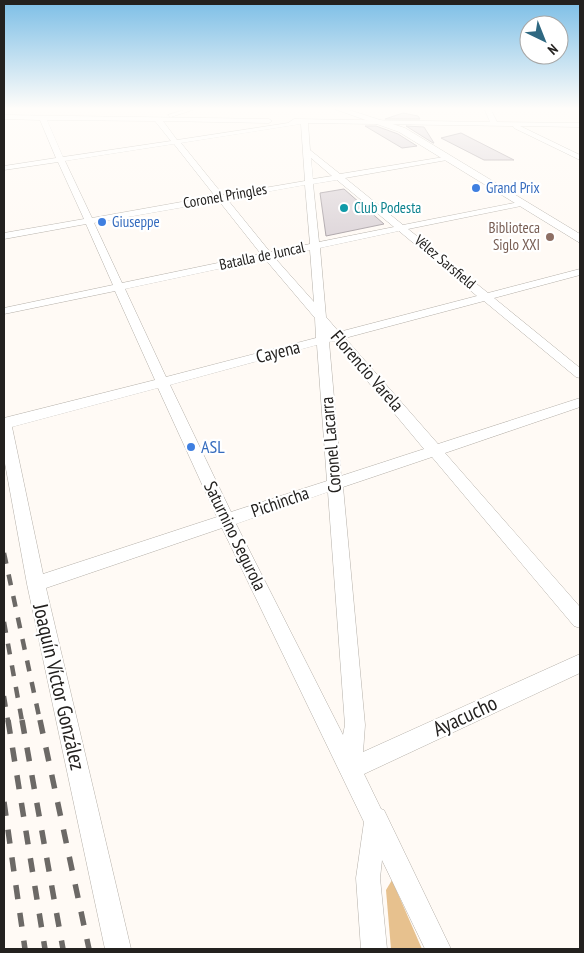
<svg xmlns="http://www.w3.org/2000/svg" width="584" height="953" font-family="'PT Sans Narrow',sans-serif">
<rect width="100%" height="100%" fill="#fffaf5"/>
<!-- green -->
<path fill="#e7c18e" d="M392,880l30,69h-31l-5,-59z"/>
<!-- building -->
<path fill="#ded6da" stroke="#aca4a8" d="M403,113l15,3 2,3h-35z
M365,126h11l22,8 19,12 -15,2z
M406,126l18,1 10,16h-1z
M461,133l53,27h-30l-43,-22z
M344,189l40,35 -58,12 -6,-43z"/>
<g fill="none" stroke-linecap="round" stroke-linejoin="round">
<!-- minor casing -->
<g stroke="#b5b0a9" stroke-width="1">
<path id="minor" d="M190,108h9l-28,9 -3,-2z
M484,108h6l7,14 83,1v4l-60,-1 60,29v5l-66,-32 -1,-2 -205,-3 2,27 30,24 110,-18v4h-3l-102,18 58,47 121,-24v4l-3,1 -113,23 80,64 92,-24v6l-86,23 86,70v10l-4,-1 -92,-76 -139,37 93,106 142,-46v9l-135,46 135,154v21l-6,-2 -142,-169 -89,30 22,238 -2,27 217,-98v19l-216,101 17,35 3,1 67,139h-26l-43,-89 -2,18 7,71h-26l-5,-71 8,-56 -142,-294 -176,60 85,361h-26l-78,-365 -23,-126v-40l151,-38 -40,-89 -111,23v-6l109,-23 -27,-61 -82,15v-6l80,-14 -26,-57 -54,8v-4l52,-8 -16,-38 -36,-1v-4l265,4 3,2 -3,2 -106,-2 14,19 111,-17 6,-4 196,3zM47,120l108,1 16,20 -108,16zM301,124l4,57 -82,14 -42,-52zM174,144l41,52 -123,22 -27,-57zM311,158l21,18 -19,3zM337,180l57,47 -75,15 -6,-58zM305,185l5,59 -40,8 -43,-53zM219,201l42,53 -139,29 -28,-60zM399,231l78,65 -138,36 -13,-15 -6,-69zM310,250l4,52 -40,-45zM265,259l50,59 1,20 -150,39 -41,-88zM334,341l90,108 -83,27 -12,-134zM317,345l10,136 -96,31 -61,-127zM158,388l59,129 -174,57 -31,-147zM328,492l17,233 -2,10 -107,-211z"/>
</g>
<!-- major casing -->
<g stroke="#b5b0a9" stroke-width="1">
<path id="major" d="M332,108h11l62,20 175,106v9l-181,-111z"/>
</g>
<!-- minor -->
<use href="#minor" fill="#fff" fill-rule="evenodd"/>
<!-- major -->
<use href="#major" fill="#fff" fill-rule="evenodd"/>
<!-- rail-far1 -->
<path stroke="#6c6966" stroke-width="4.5" stroke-dasharray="11 11" stroke-linecap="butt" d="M4,553l36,168
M4,622l18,99
M4,696l4,25"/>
<!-- rail -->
<path stroke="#6c6966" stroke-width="5.5" stroke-dasharray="14 14" stroke-linecap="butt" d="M8,720l37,229
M22,720l41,229
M40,720l49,229
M4,802l21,147"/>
</g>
<!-- sky -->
<linearGradient id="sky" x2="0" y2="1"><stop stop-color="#7cbee6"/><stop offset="0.45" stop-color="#fffdfa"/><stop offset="1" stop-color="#fffdfa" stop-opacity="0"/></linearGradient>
<rect width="584" height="241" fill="url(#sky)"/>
<!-- markers -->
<g fill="#3f7fe0" stroke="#fff" stroke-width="2">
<circle cx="476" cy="188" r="5"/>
<circle cx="102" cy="222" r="5"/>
<circle cx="191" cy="447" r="5"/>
</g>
<circle fill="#0f9aa8" stroke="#fff" stroke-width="2" cx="344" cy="208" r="5"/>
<circle fill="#8d6e63" stroke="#fff" stroke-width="2" cx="550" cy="237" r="5"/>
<g text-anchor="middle" stroke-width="4.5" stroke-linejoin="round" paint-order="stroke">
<!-- far-shop labels -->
<g font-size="15" fill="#366cbe" stroke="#fff" text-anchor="start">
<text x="486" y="193">Grand Prix</text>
<text x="112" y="227">Giuseppe</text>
</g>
<!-- far-street labels -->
<g font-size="15" fill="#23211f" stroke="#fff">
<text transform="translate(225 196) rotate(-10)" y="5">Coronel Pringles</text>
<text transform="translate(262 256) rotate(-12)" y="5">Batalla de Juncal</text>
<text transform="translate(445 262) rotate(40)" y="5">Vélez Sarsfield</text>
</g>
<!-- far-culture labels -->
<g font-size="15" fill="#0d838f" stroke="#fff" text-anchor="start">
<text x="354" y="213">Club Podesta</text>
</g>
<!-- far-education labels -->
<g font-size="15" fill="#785e54" stroke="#fff" text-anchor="end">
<text x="540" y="233">Biblioteca<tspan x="540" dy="17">Siglo XXI</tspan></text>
</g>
<!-- street labels -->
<g font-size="18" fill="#23211f" stroke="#fff">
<text transform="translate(278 352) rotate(-14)" y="6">Cayena</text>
<text transform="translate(367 371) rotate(49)" y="6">Florencio Varela</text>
<text transform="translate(331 445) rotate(-95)" y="6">Coronel Lacarra</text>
<text transform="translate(280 502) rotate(-19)" y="6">Pichincha</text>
<text transform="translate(235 536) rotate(64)" y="6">Saturnino Segurola</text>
</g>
<!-- shop labels -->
<g font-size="18" fill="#366cbe" stroke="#fff" text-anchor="start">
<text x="201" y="453">ASL</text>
</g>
<!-- near-street labels -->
<g font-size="21" fill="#23211f" stroke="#fff">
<text transform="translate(59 687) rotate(77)" y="7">Joaquín Víctor González</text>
<text transform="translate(465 716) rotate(-25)" y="7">Ayacucho</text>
</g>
</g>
<!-- border -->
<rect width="584" height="953" fill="none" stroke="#23211f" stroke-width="10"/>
<!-- north arrow -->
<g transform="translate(544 40) rotate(137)"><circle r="24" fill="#ffffff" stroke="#a7a6a5"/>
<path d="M0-4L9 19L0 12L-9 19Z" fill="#2f6881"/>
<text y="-8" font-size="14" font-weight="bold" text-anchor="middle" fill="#23211f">N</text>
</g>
</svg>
